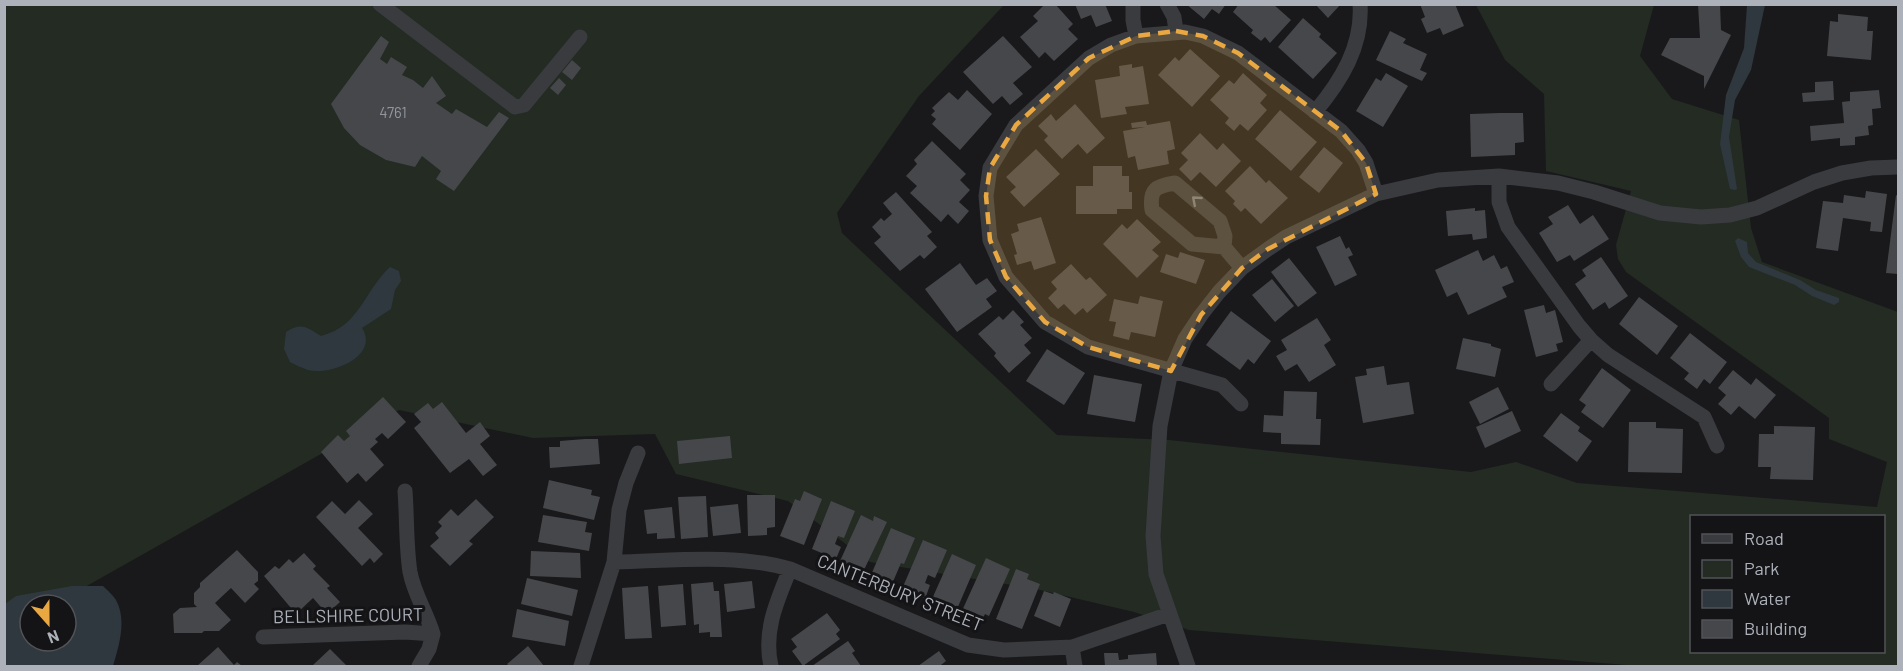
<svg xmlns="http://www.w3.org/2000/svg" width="1903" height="671" font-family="Barlow,sans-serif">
<rect width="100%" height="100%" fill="#19191b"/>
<!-- green -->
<path fill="#232b23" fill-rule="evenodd" d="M5,5h999l-85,91 -82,117 5,20 215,202 112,5 302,32 45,-10 61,21 300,24 10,-45 -58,-23v-21l-203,-146 -8,-13 -2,-14 15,-54 -85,-20 -2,-77 -39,-34 -29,-55h178l-14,51 32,43 67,21 12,108 11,34 136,50v354h-259l-450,-36 -55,-18 -98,-23 -166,-27 -82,-61 -112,-27 -21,-40 -122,4 -134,-28 -346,195h-23l-25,28zM1692,516h192v136h-192z"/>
<!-- water -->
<path fill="#2f383e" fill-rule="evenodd" d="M1747,5h18l-14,65 -16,30 -6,37 8,52 -2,1 -5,-1 -10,-45 6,-49 18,-47z
M1738,238l9,4 1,11 8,9 44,18 16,10 23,8v4l-5,3 -22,-9 -17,-11 -46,-18 -8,-10 -6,-16z
M390,267l9,4 2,10 -6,9 -4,19 -29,19c18,28 -31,48 -54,42 -6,-2 -12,-5 -18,-8l-6,-13 2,-17c16,-10 20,-5 35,4 39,-10 43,-45 69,-69z
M72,586h31c4,4 10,9 13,14 11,20 3,46 -3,66h-108v-62l11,-8zM30,605h36v36h-36z"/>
<!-- building -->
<path fill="#46474b" d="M1045,4h10l18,20 -5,5 10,10 -24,22 -9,-9 -6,6 -19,-21 18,-16 -5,-5z
M1075,4h30l7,17 -16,6 -5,-12 -10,4z
M1186,4h40l-7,10 -7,-5 -8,10z
M1239,4h34l18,16 -21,23 -5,-6 -4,4 -10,-8 2,-3 -20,-18z
M1315,4h26l-13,14z
M1420,4h35l9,22 -21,9 -3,-7 -13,5 -6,-14 4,-2z
M1698,4h22l1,26 10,5 -27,54v-13l-43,-21 9,-17h30z
M1838,14l30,3 -1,14h6l-2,29 -44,-4 3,-35 8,1z
M1303,18l18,16 -2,3 18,16 -24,26 -35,-32z
M1390,31l16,8 -3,4 24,11 -7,16 7,3 -5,8 -46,-21z
M381,36l8,6 -9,17 7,5 4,-7 16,10 -5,8 11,5 10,8 9,-12 14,20 -10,7 16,11 4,-5 31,18 12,-15 10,6 -55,73 -18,-12 5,-8 -19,-15 -7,11 -29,-7 -26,-15 -16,-17 -13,-24z
M1003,36l29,31 -19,16 10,11 -13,11 -8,-9 -9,8 -30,-32z
M1190,49l30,27 -28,31 -34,-32 17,-18 4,4z
M572,60l9,8 -9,12 -10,-8z
M1132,64v4l11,-2 6,38 -24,3 2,7 -26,4 -6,-38 25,-4 -1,-10z
M1243,73l24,22 -7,8 7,7 -19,21 -8,-7 -6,7 -9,-8 4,-5 -19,-18 19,-20 5,4z
M1386,73l22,13 -25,41 -27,-16 20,-33 5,3z
M559,78l7,7 -8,10 -8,-7z
M1833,81l1,19 -31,2 -1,-9 13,-1v-10z
M967,90l25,24 -32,36 -28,-26 4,-5 -5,-4 4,-4 -3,-3 17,-16 9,8z
M1879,90l2,18 -9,1 1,16 -5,1 1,9 -14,2v8l-15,1v-8l-29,3 -1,-15 34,-3 -2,-21 8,-1v-9z
M1075,104l30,34 -18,16 -9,-10 -16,15 -18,-19 4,-4 -10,-10 13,-12 5,7z
M1280,110l37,32 -26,29 -36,-32z
M1500,113h23l1,29 -9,1v12l-44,2 -1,-43z
M1146,121l1,4 23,-4 5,28 -8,2 2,13 -31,6 -3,-14 -7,2 -5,-27 22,-4 -13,1 -1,-5z
M1200,133l17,17 6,-7 18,18 -25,26 -16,-15 -9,9 -12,-12 9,-9 -7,-7z
M932,141l34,33 -6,6 10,10 -11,12 10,9 -11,13 -10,-10 -7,8 -31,-29 7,-7 -11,-10 11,-12 -3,-4z
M1324,147l19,16 -24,30 -20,-16z
M1036,149l24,25 -36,33 -14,-15 6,-5 -10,-10z
M1093,166h29v10h7v16h3v17h-15v5h-41v-28h17z
M1250,166l16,17 3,-3 19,18 -27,26 -16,-16 -4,4 -8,-8 2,-3 -10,-10z
M1866,191l21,3 -5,38 -12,-1 1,-9 -28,-4 -5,33 -22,-3 7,-47 20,2 1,-8 21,3z
M896,192l36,40 -5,4 10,11 -13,12 -4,-4 -20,16 -26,-28 7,-6 -9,-10 9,-9 3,3 8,-7 -9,-11z
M1896,195l2,1v78l-12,-1z
M1568,205l12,19 13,-9 16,24 -35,22 -4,-6 -13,7 -18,-29 14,-9 -5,-7z
M1475,208v3l10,-1 2,28 -14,2 -1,-6 -24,2 -2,-25z
M1041,217l15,46 -22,7 -3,-9 -14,4 -3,-10 3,-1 -6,-20 8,-3 -2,-7z
M1137,219l24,23 -9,8 7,6 -22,22 -34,-34 19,-20 5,5z
M1340,236l6,13 3,-2 4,8 -5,2 9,18 -22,11 -19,-39z
M1478,250l5,11 11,-6 7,14 6,-3 7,16 -12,5 5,10 -39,18 -11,-23 -10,5 -12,-27z
M1180,252l25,8 -9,24 -36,-12 6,-18 12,4z
M1601,257l27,39 -19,13 -4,-7 -12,8 -18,-26 11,-8 -4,-6z
M1289,258l28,35 -19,14 -27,-35z
M960,263l16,22 11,-7 10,13 -11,8 6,8 -35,25 -32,-43z
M1071,264l15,16 4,-3 17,18 -20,18 -4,-5 -8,7 -11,-11 -6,5 -10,-11 9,-9 -6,-7z
M1272,279l22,27 -19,16 -23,-27z
M1140,296l23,5 -8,36 -24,-5 -2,8 -16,-4 3,-14 -7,-1 5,-22 24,5z
M1639,297l39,29 -21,29 -38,-31z
M1544,305l2,8 9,-3 8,32 -7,2 2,7 -22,6 -12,-47z
M1013,310l11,12 -4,3 12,13 -8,7 7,8 -22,20 -15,-17 2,-3 -18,-19 21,-18 4,4z
M1231,311l40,30 -17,23 -6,-5 -8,11 -34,-25z
M1317,318l14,22 -7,5 12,20 -27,17 -12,-18 -12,7 -9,-15 11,-6 -6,-10z
M1690,333l37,29 -17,22 -6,-5 -7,10 -13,-10 5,-6 -19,-15z
M1463,338l28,6v2l10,3 -6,28 -39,-8z
M1047,349l38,24 -21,32 -38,-24z
M1384,366l3,19 22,-3 5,32 -51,9 -8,-46 12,-2 -1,-6z
M1602,368l29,22 -28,38 -22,-16 5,-7 -7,-5z
M1733,370l18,15 5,-7 20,17 -21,24 -16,-13 -8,9 -13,-11 8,-9 -8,-7z
M1094,375l48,9 -7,38 -48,-8z
M1498,387l11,22 -29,15 -11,-22z
M1284,391l33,1 -1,27h5l-1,26 -39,-1v-11l-18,-1 1,-17 19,1z
M383,397l23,25 -18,17 -6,-6 -7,6 3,3 -8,7 14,16 -18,17 -8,-9 -11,10 -26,-31 17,-17 6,6 6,-5 -4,-5z
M442,402l24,31 14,-11 10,14 -10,8 17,21 -14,11 -14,-17 -19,14 -36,-45 7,-6 -7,-8 14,-11 5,6z
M1512,411l9,20 -36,17 -9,-21z
M1561,413l19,14 -2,4 14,10 -15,21 -34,-26z
M1629,422h27v6l27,1 -1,44 -54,-1z
M1774,426l41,1 -2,53 -43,-1 1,-12h-13l1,-33h15z
M730,436l2,22 -53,6 -2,-23z
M585,439h13l2,25 -50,4 -1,-21h11v-6z
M549,480l43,10 -1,5 9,2 -6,23 -51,-12z
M804,491l18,8 -18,46 -24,-9 15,-37 5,2z
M747,495h28v32l-8,1v7l-19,1z
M706,496l2,41 -27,2 -3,-42z
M476,499l18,18 -25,24 4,3 -23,22 -20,-20 9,-8 -4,-5 7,-7 -4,-4 13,-13 7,7z
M359,500l14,14 -15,14 25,26 -9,9 -4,-5 -8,8 -46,-49 16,-16 13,13z
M831,501l24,10 -11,27 -6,-2 -3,8 6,3 -5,12 -24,-10z
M738,504l3,29 -28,3 -3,-29z
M672,507l3,31 -18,1v-6l-10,1 -3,-24z
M543,515l44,7 -2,10 7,1 -3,18 -51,-9z
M861,515l12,6 1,-5 13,6 -24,50 -23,-11z
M891,528l24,10 -11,26 -3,-1 -9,21 -21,-9z
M923,540l24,10 -12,28 -7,-3 -3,8 5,2 -5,14 -23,-10z
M237,550l21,22v9l-4,3 5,5 -14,14 -14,-15 -16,15 16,17 -12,11h-15l-2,2h-28l-1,-19 7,-6 17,-1 -3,-3v-11l6,-6v-4z
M531,551l49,2 1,25 -51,-2z
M304,553l12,13 -3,3 17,17 -3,2 13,14 -13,12 -14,-16 -17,16 -32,-38 11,-10 4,3 10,-10 4,4z
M952,554l24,11 -19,44 -25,-10z
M986,558l24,11 -21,47 -4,-2 -4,8 -20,-9z
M1016,569l13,5 -2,5 13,5 -18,45 -26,-10z
M527,578l51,12 -6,26 -51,-12z
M752,581l3,27 -28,4 -3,-28z
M713,582l1,9h5l3,46h-12v-5l-11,1v-9l-5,1 -3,-41z
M683,584l3,41 -25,2 -3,-41z
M648,586l4,52 -27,1 -3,-51z
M1044,591l9,3 1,-2 17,7 -11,28 -26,-11z
M517,609l52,12 -4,25 -53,-9z
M827,613l13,17 -4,4 4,5 -37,27 -11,-15 5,-4 -6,-8z
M848,641l7,10 -3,2 9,13h-49z
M528,646l16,20h-35l-2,-2z
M218,647l16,18 3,-3 5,4h-45z
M330,649l17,17h-35z
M939,651l7,10 -5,4 2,1h-25z
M1104,653h14l1,7 9,-1v-4l28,-2 1,13h-52z"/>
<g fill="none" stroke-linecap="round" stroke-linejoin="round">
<!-- minor -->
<path stroke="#3a3b3f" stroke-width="15" d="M380,4l135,103 9,-2 56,-68
M1133,4v16l3,16
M1167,4l7,13 2,14
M1315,112c26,-31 48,-66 45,-108
M1499,176v26l9,25 71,99 12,14 17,15 96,62 13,29
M1224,247l1,-11 -5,-15 -45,-38c-19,3 -26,6 -23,27l40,34 32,3 18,21
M1551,384l40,-44
M1241,404l-19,-19 -134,-38 -43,-25 -39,-45 -16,-37 -4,-44 4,-28 26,-43 73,-67 22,-13 25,-9 49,-4 18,4 35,17 103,78 17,19 8,13 10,31
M405,491c2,26 1,55 5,81 4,22 17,41 23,62
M614,562c58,-1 120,-9 176,7l178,76 36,5 68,-3 97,-33
M263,637l142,-5 28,2
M1072,647l3,19
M419,666l10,-17 4,-15
M581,666l33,-104 5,-52 7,-27 12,-30
M771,666c-8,-35 6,-65 19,-97
M1188,666l-32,-92 -3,-38 7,-110 11,-55 14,-32 16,-24 18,-23 23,-24 26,-19 18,-12 90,-43 62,-14 61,-4 59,7 36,9 66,21 41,4 29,-2 27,-7 57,-26 28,-9 29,-5 27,-1"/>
</g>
<!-- one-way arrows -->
<defs><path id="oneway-chevron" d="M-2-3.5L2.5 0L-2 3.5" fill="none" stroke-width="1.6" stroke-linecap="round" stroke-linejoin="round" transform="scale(1.5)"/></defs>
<use stroke="#797c83" href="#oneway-chevron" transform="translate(1196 200) rotate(-139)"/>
<!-- marked area -->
<path fill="#e9a842" fill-opacity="0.2" stroke="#e9a842" stroke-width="4.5" stroke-dasharray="12 8" stroke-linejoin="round" d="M1176,31l27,5 35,17 103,78 25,32 10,31 -108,55 -26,19 -41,47 -30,56 -83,-24 -43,-25 -39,-45 -16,-37 -4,-44 4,-28 26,-43 73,-67 47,-22z"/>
<g text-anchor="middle" stroke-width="6" stroke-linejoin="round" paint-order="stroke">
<!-- number labels -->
<g font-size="15" fill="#92969e">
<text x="393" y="118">4761</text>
</g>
<!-- street labels -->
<g font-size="18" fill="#acb1ba" stroke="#141416">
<text transform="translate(900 593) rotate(22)" y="6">CANTERBURY STREET</text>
<text transform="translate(348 616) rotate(-1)" y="6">BELLSHIRE COURT</text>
</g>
</g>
<!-- border -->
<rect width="1903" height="671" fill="none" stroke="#acb1ba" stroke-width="12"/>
<!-- legend -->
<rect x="1690" y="515" width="195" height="138" fill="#141416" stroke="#515358" stroke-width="1.5"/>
<rect x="1702" y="534" width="30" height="9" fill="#3a3b3f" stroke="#515358" stroke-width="1.5"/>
<text x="1744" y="545" font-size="18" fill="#acb1ba">Road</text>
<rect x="1702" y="560" width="30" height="18" fill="#232b23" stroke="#515358" stroke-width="1.5"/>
<text x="1744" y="575" font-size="18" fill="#acb1ba">Park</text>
<rect x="1702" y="590" width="30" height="18" fill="#2f383e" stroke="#515358" stroke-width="1.5"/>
<text x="1744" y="605" font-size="18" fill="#acb1ba">Water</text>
<rect x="1702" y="620" width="30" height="18" fill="#46474b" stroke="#515358" stroke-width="1.5"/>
<text x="1744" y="635" font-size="18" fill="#acb1ba">Building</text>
<!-- north arrow -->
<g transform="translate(48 623) rotate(159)"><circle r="28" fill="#141416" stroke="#515358" stroke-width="1.5"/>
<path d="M0-4.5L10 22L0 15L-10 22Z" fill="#e9a842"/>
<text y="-9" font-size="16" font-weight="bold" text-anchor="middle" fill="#acb1ba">N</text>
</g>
</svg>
